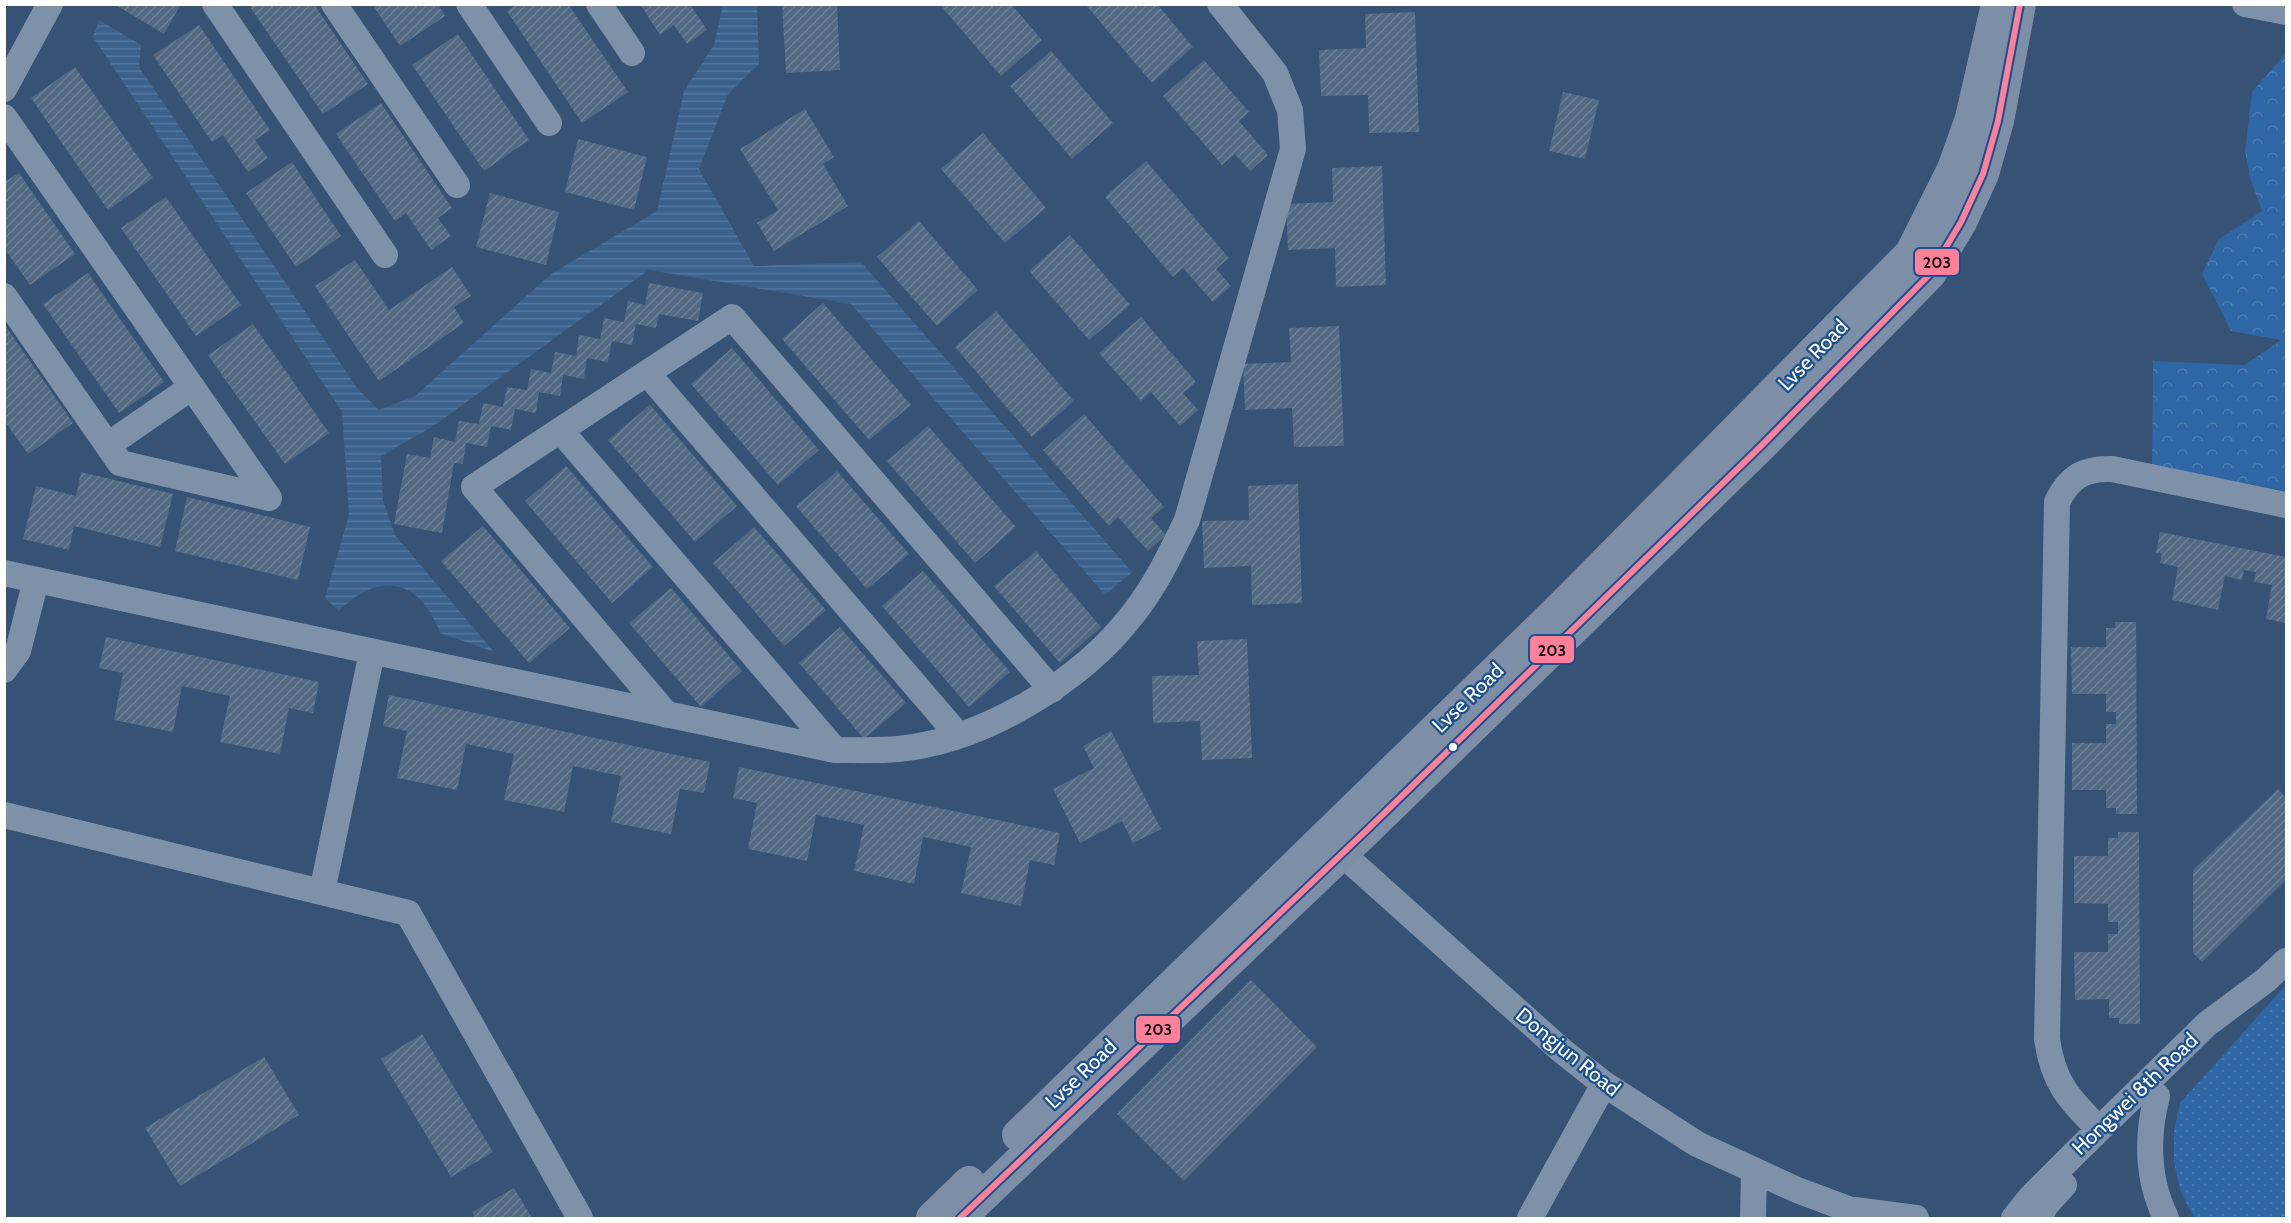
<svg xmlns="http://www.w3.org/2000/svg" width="2291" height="1223" font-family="Cabin,sans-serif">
<defs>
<pattern id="grass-dots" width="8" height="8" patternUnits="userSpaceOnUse" patternTransform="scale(1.5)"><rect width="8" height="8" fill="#2f66a5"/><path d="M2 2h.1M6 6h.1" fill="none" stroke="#4e7db2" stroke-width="1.8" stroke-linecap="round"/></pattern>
<pattern id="forest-crowns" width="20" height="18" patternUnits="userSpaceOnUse" patternTransform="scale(1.5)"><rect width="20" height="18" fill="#2f66a5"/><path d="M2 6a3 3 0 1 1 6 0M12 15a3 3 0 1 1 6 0" fill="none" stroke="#4e7db2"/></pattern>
<pattern id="water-rules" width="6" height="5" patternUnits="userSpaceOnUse" patternTransform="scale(1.5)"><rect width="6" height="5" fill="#3b618d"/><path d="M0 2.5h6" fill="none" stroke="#58799e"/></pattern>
<pattern id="building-hatch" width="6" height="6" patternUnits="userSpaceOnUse" patternTransform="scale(1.5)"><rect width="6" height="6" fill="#526984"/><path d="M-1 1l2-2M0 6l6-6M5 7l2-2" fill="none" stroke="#6c8096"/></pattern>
</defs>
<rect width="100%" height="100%" fill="#365274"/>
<!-- grass -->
<path fill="url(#grass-dots)" d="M2286,985v233h-92l-14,-28 -6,-29v-29l6,-29z"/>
<!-- forest -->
<path fill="url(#forest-crowns)" d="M2286,53v438l-134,-26 1,-104 92,4 36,-25 -50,-9 -29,-57 17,-35 43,-28 -12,-33 -5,-27 7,-59z"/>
<!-- water -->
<path fill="url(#water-rules)" d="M723,4l34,1 2,59 -31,30 -29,75 55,97 107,-4 271,310 -27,23 -254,-291 -202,-34 -217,157 -51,29 2,45 12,34 99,117 -54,-19c-19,-54 -62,-63 -101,-22l-14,-13 24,-83 -7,-103 -249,-375 6,-17 42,25 -2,22 218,321 22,22 36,-14 136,-122 106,-63 27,-120 30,-46z"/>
<!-- building -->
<path fill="url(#building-hatch)" d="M114,4h67l-17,30z
M254,4h60l54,80 -45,30 -73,-107z
M372,4h66l7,12 -45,30z
M517,4h51l60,88 -46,31 -75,-112z
M640,4h50l17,26 -20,14 -13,-19 -14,10z
M782,4h55l3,66 -54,3z
M943,4h68l31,36 -41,36 -60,-70z
M1085,4h72l36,43 -41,36z
M1415,12l4,120 -50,1 -1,-38 -47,1 -2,-46 47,-2 -1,-34z
M199,25l71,105 -15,10 13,18 -20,14 -25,-37 -11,7 -59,-87z
M458,34l71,106 -45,31 -72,-106z
M1051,51l62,72 -41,36 -62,-73z
M1204,60l45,52 -10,9 29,34 -18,16 -15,-17 -13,11 -59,-69z
M75,67l78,111 -45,32 -77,-112z
M1563,92l36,8 -14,59 -36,-8z
M381,103l71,105 -14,10 13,18 -20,14 -25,-37 -11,8 -59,-87z
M805,109l29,48 -11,7 25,42 -74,45 -17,-28 21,-13 -38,-61z
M983,133l63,75 -41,35 -64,-74z
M578,139l69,18 -13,53 -69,-18z
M1146,161l83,97 -13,11 15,17 -18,16 -30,-34 -10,9 -68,-80z
M292,162l49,74 -45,31 -50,-74z
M1382,166l4,119 -50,2 -1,-39 -47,2 -2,-46 47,-2 -1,-34z
M19,173l56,81 -45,31 -26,-37v-66z
M490,193l69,19 -13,53 -70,-18z
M166,197l75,108 -45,31 -75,-108z
M919,221l59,69 -41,36 -60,-69z
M1070,235l60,70 -41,35 -60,-69z
M355,260l34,50 63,-43 19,29 -17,11 10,16 -85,58 -64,-95z
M88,273l76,109 -45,31 -76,-109z
M649,283l54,10 -5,28 -39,-7 -3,14 -20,-4 -4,21 -20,-4 -4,21 -21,-4 -3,21 -21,-4 -3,21 -21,-4 -3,21 -21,-4 -4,21 -20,-4 -4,21 -21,-4 -3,21 -9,-1 -12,70 -48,-9 13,-70 23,4 4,-21 21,5 4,-21 20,3 4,-21 20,4 4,-20 20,3 4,-21 20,4 4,-21 21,4 3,-21 21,4 4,-21 20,4 4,-21 17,4z
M823,303l88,102 -42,35 -87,-101z
M996,311l78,90 -42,36 -77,-90z
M1141,317l55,65 -13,11 15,17 -18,16 -29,-34 -10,9 -42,-48z
M4,324l69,99 -45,31 -24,-34z
M253,324l76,109 -44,31 -77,-109z
M1339,326l5,120 -50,1 -2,-39 -47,2 -2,-46 48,-2 -2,-34z
M732,348l87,102 -41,35 -87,-101z
M650,405l87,101 -42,36 -87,-102z
M1084,414l80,93 -13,11 15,17 -18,16 -30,-34 -9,9 -66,-76z
M928,426l88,101 -41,36 -88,-102z
M566,466l87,101 -41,36 -87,-102z
M837,471l72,83 -42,35 -71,-83z
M81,472l92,22 -13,53 -86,-21 -5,24 -46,-11 13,-53 40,10z
M1298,484l4,119 -50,2 -1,-39 -47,2 -2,-47 47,-1 -1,-34z
M187,497l123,30 -12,53 -123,-29z
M483,526l87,102 -41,35 -88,-102z
M754,527l72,83 -42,36 -71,-83z
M2160,532l126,25v66l-20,-4 6,-34 -18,-3 2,-10 -12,-2 -2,10 -17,-4 -7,34 -46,-10 6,-33 -18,-4 2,-9 -6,-1z
M1036,551l65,76 -41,36 -66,-77z
M923,571l87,101 -41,35 -87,-101z
M671,588l71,83 -41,36 -72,-84z
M2115,622h21l1,192h-21v-6h-10v-18h-34v-47h34v-19h10v-12h-10v-18h-34l-1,-47h35v-19h9z
M840,627l66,76 -42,36 -65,-76z
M106,637l213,45 -6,31 -24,-5 -9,46 -60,-12 10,-46 -48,-10 -9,46 -59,-12 9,-47 -24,-5z
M1247,639l5,119 -50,2 -2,-39 -47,2 -1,-47 47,-1 -2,-34z
M389,695l321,67 -6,31 -24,-4 -9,45 -60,-12 10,-46 -48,-10 -9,46 -60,-12 10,-46 -48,-10 -9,46 -60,-12 10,-47 -24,-5z
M1111,731l50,98 -28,14 -11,-22 -42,22 -27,-54 41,-21 -11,-22z
M739,767l321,66 -6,32 -24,-5 -9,46 -60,-13 10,-46 -48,-10 -9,47 -60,-13 10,-46 -48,-10 -9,46 -59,-12 9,-46 -24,-5z
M2278,789l8,9v82l-84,82 -9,-9v-83z
M2118,832h21l1,192h-21v-6h-10v-19l-34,1 -1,-48h34v-18h10v-12h-10v-18l-34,-1v-47h34v-18h10z
M1251,980l66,67 -133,134 -67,-67z
M422,1034l71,118 -42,25 -70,-118z
M264,1057l35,58 -119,71 -35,-58z
M514,1188l18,30h-57l-3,-6z"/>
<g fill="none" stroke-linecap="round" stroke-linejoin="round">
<!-- minor -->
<path stroke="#7d92a8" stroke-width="26" d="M215,4l170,251
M334,4l123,181
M469,4l80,119
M599,4l33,49
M2245,4l41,8
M4,89l46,-85
M4,117l265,381 -149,-35 -116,-167
M647,373l311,362
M560,430l275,320
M108,445l84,-58
M4,573l831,177c21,0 42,1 63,-1 85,-8 184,-68 235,-135 23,-29 38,-61 54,-94l106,-371 -3,-39 -15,-37 -55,-69
M4,670l14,-19 18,-71
M667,715l-193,-228 258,-170 320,373
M4,815l404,98 172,305
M1329,842l232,208 43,34 93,60 100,46 75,28
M322,892l50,-240
M2157,1096c-11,43 -10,83 9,122
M2099,1129c-30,-30 -46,-46 -52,-90l10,-537c12,-25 27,-34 55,-33l174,36
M1855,1210l61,8
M1530,1218l74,-134
M1753,1218l1,-46
M2014,1218l16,-20 47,-47 130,-127 59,-44 20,-19
M2040,1218l5,-12 19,-21"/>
<!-- major -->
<path stroke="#7d8ea7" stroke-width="32" d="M1018,1135l544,-529 349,-353 42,-84 18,-51 26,-114
M932,1218l37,-36
M960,1218l409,-390 393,-383 168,-171 31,-52 22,-48 15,-53 22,-117"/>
<!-- bus-1 casing -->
<g stroke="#1b4f8f" stroke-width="10">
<path id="bus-1" d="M960,1218l409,-390 393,-383 168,-171 31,-52 22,-48 15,-53 22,-117"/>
</g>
<!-- bus-1 -->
<use href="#bus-1" stroke="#ff8098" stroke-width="6"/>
</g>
<!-- markers -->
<circle fill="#fff" stroke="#1b4f8f" stroke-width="2" cx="1453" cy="747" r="5"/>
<g text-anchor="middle" stroke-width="4.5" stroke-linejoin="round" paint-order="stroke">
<!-- street labels -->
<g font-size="21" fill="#fff" stroke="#1b4f8f">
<text transform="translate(1813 355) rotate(-46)" y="7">Lvse Road</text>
<text transform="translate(1468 698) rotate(-44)" y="7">Lvse Road</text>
<text transform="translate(1568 1052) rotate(39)" y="7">Dongjun Road</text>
<text transform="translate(1081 1074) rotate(-44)" y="7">Lvse Road</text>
<text transform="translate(2135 1094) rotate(-44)" y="7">Hongwei 8th Road</text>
</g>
</g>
<g stroke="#1b4f8f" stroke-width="2">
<rect x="1914" y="248" width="46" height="28" rx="6" fill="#ff8098"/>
<rect x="1529" y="635" width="46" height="29" rx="6" fill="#ff8098"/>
<rect x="1135" y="1015" width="46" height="29" rx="6" fill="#ff8098"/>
</g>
<g font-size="16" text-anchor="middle" font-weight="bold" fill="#111">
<text x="1937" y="268">203</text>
<text x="1552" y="656">203</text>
<text x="1158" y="1035">203</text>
</g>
<!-- border -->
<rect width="2291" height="1223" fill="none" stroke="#ffffff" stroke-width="12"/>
</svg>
